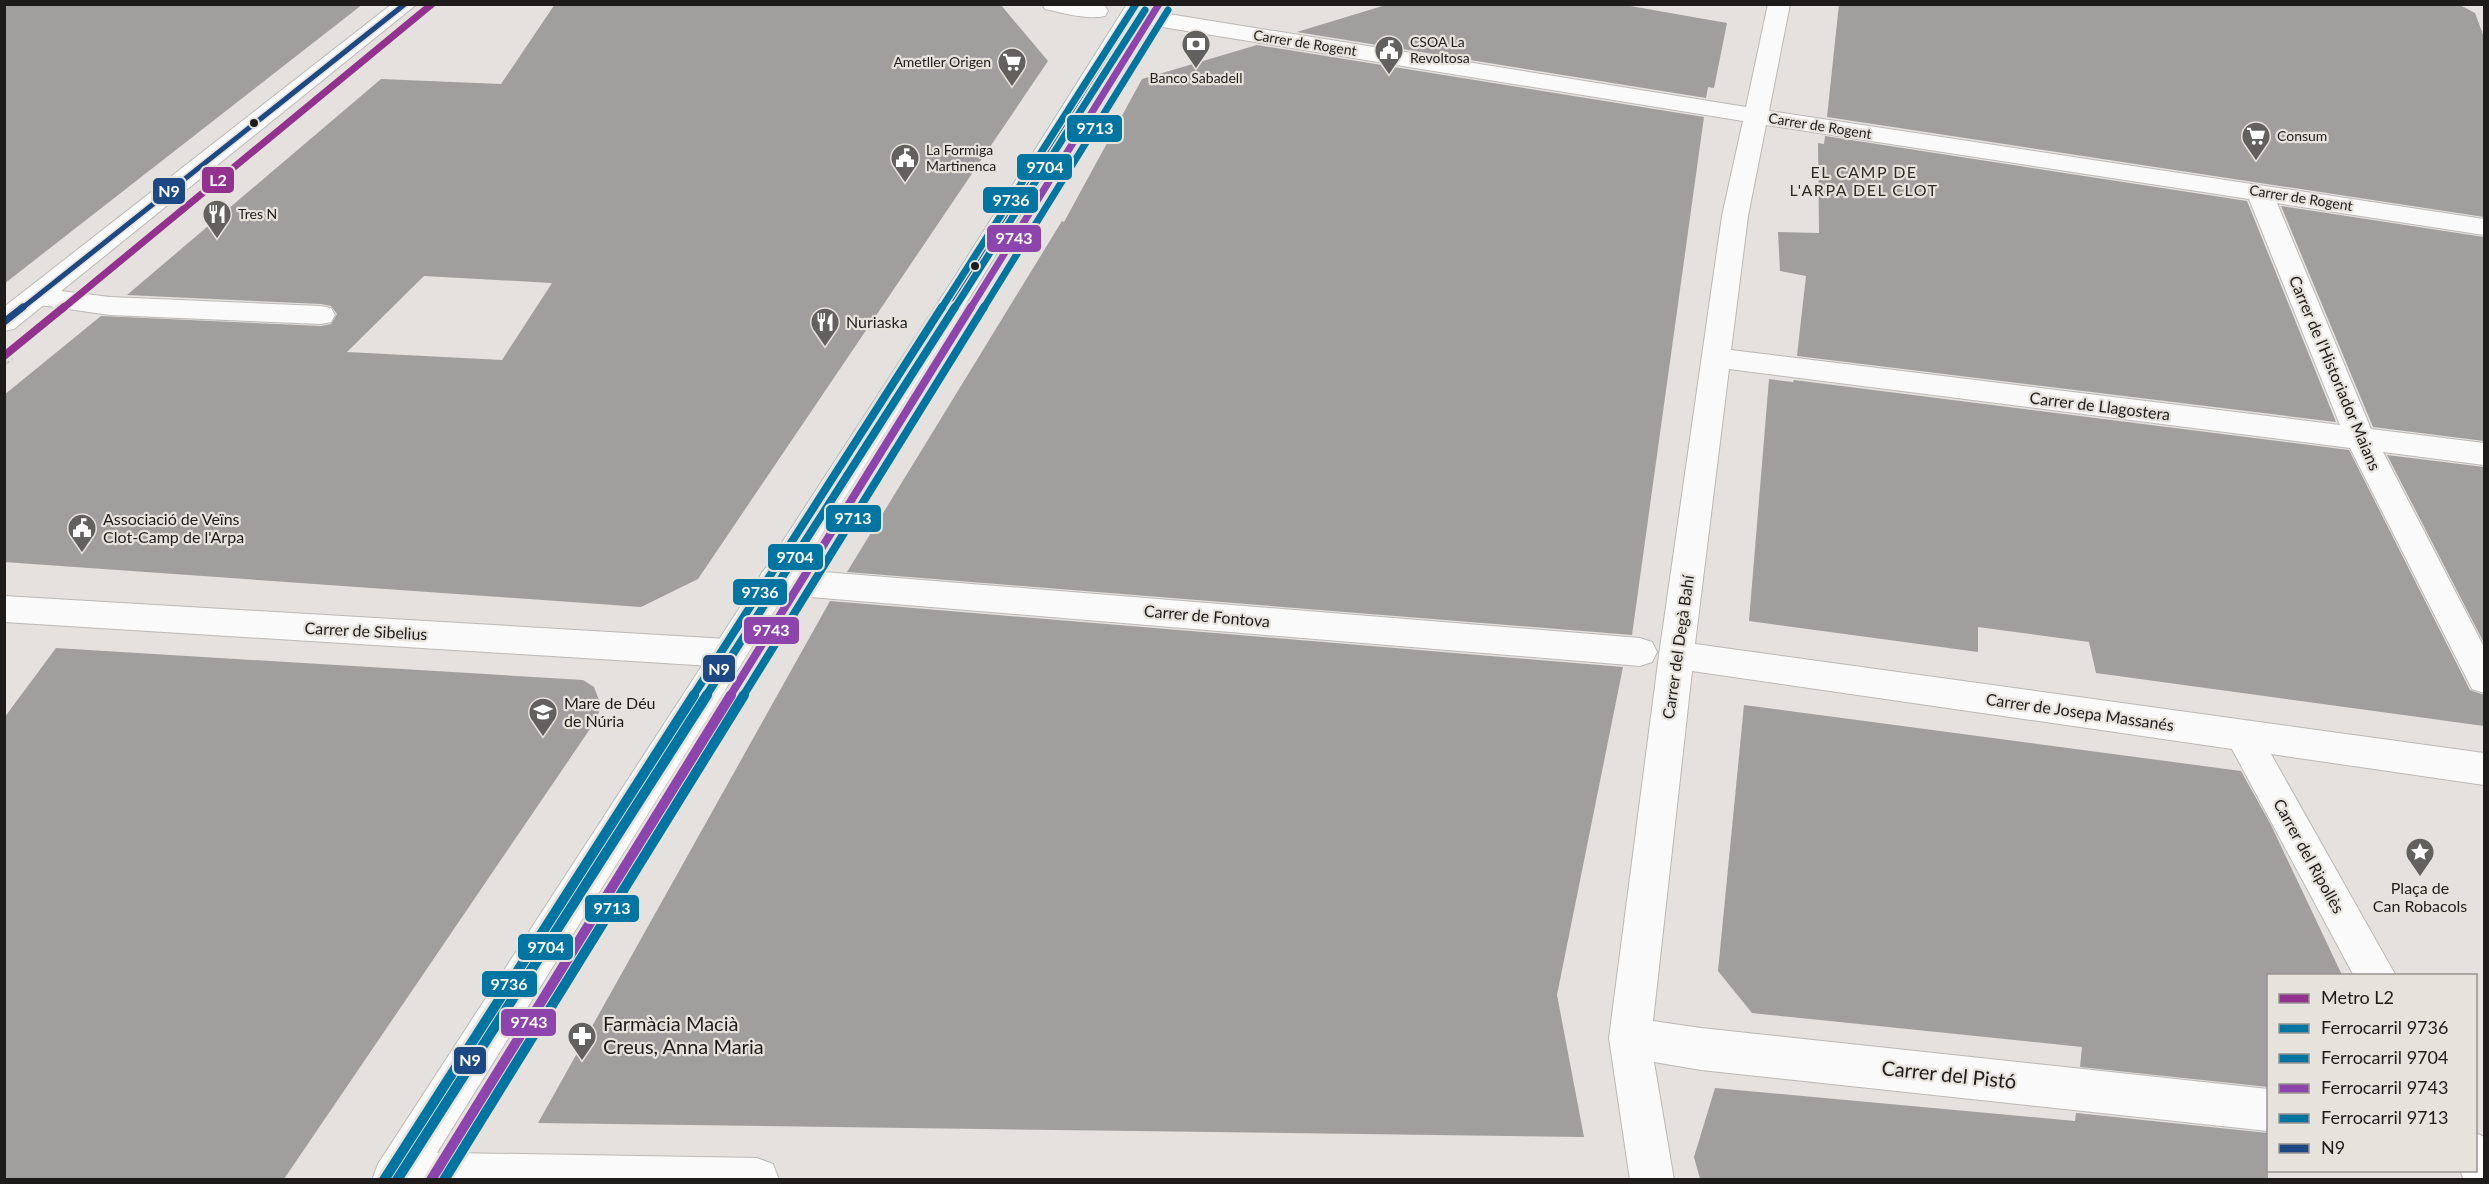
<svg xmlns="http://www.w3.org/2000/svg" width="2489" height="1184" font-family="Lato,sans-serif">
<rect width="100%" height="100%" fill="#e4e1de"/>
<!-- building -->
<path fill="#a19f9d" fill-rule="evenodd" d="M4,4h359l-359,280z
M555,4h445l48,57 -350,518 -57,28 -637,-45v-167l97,-79 220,10 10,-2 6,-10 -6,-8 -10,-2 -194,-9 254,-216 120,5zM424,276l128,7 -50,77 -155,-8z
M1389,4h230l108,19 -13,65 -6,-1 -2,11 -409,-66z
M1839,4h619l17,9 9,24v180l-657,-100z
M1257,45l447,72 -72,518 -785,-63 215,-351 2,1 78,-143z
M1825,136l422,65 89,221 -539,-66 9,-80 -26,-5 -2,-39 41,1 -1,-90 6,1z
M2281,206l203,31v204l-111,-14z
M1769,379l24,3 1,-2 555,70 121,240 14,5v31l-388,-53 -7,-31 -111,-15v25l-229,-31z
M2387,455l97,12v176z
M830,601l793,66 -66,328 27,142 -1046,-14z
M56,648l527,32 11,7 5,13v12l-7,14 -308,453h-280v-461z
M1744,705l497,66 30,54 71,150h-74v112l-188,-20 2,-20 -330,-34 -34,-42z
M1715,1088l360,33 1,-8 192,20v46h-568l-6,-22z"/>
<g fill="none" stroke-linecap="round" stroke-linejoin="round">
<!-- minor casing -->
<g stroke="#bbb9b6" stroke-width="2">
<path id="minor" d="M1042,4h56l7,2 3,5 -3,5c-18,4 -42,-3 -60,-7z
M1768,4h22l-21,107 715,108v16l-207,-32 94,226 113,14v22l-101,-13 101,195v46l-12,-4 -122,-241 -621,-79 -34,275 789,109v32l-213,-31 125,222h-42l-122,-227 -540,-78 -39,350 48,7 567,61v42l-567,-61 -47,-8 20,118h-44l-21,-142 50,-383 63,-439 21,-95 -587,-95 -8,-2 -3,-5 3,-5 8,-2 590,95zM1766,125l483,74 91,226 -609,-75 17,-134z
M36,288l74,9 211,9 10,2 4,7 -4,7 -10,2 -211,-9 -84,-12 -4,-6 4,-6z
M774,568l866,70 12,4 5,10 -5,10 -12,4 -866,-72 -12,-4 -4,-9 4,-9z
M4,596l723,43 12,4 5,10 -5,10 -12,4 -723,-45z
M2476,1133l8,4v43h-20l-4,-10h16z
M397,1152l360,6 16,6 6,16h-402l-2,-6 7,-15z"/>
</g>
<!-- major casing -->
<g stroke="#bbb9b6" stroke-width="2">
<path id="major" d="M392,4h25l-403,325 -10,2v-24z
M1127,4h22l-168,275 -561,901h-48l6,-16 578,-889z"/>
</g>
<!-- path -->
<path stroke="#c2c0bf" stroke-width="4" stroke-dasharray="6 3" stroke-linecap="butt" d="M4,364l8,-6"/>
<!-- minor -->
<use href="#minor" fill="#fbfafa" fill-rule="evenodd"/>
<!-- major -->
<use href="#major" fill="#fbfafa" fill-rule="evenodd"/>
<!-- bus-1-far2 casing -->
<g stroke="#e6e2dc" stroke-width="8">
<path id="bus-1-far2" d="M21,309l384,-305
M948,309l190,-305"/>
</g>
<!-- bus-1-far1 casing -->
<g stroke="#e6e2dc" stroke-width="11">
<path id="bus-1-far1" d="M4,322l19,-15
M702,696l247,-389"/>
</g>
<!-- bus-1 casing -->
<g stroke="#e6e2dc" stroke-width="14">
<path id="bus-1" d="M394,1180l309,-485"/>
</g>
<!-- bus-1-far2 -->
<use href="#bus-1-far2" stroke="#1c4883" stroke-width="5"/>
<!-- bus-1-far1 -->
<use href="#bus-1-far1" stroke="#1c4883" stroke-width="7"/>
<!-- bus-1 -->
<use href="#bus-1" stroke="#1c4883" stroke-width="9"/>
<!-- rail-1-far2 casing -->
<g stroke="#e6e2dc" stroke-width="10">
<path id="rail-1-far2" d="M941,309l195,-305"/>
</g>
<!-- rail-1-far1 casing -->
<g stroke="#e6e2dc" stroke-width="13">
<path id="rail-1-far1" d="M693,696l249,-389"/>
</g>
<!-- rail-1 casing -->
<g stroke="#e6e2dc" stroke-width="15">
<path id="rail-1" d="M384,1180l310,-485"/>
</g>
<!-- rail-2-far2 casing -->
<g stroke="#e6e2dc" stroke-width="10">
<path id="rail-2-far2" d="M954,309l191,-299"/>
</g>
<!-- rail-2-far1 casing -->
<g stroke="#e6e2dc" stroke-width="13">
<path id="rail-2-far1" d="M706,696l249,-389"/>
</g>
<!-- rail-2 casing -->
<g stroke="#e6e2dc" stroke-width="15">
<path id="rail-2" d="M397,1180l310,-485"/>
</g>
<!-- rail-3-far2 casing -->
<g stroke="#e6e2dc" stroke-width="10">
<path id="rail-3-far2" d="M970,309l189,-305"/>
</g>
<!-- rail-3-far1 casing -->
<g stroke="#e6e2dc" stroke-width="13">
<path id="rail-3-far1" d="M730,696l241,-389"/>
</g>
<!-- rail-3 casing -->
<g stroke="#e6e2dc" stroke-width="15">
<path id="rail-3" d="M431,1180l300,-485"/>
</g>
<!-- rail-4-far2 casing -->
<g stroke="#e6e2dc" stroke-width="10">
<path id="rail-4-far2" d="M983,309l185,-299"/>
</g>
<!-- rail-4-far1 casing -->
<g stroke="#e6e2dc" stroke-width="13">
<path id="rail-4-far1" d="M743,696l241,-389"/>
</g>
<!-- rail-4 casing -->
<g stroke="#e6e2dc" stroke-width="15">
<path id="rail-4" d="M444,1180l300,-485"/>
</g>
<!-- rail-1-far2 -->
<use href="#rail-1-far2" stroke="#0075a1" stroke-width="7"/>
<!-- rail-1-far1 -->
<use href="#rail-1-far1" stroke="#0075a1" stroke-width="8"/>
<!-- rail-1 -->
<use href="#rail-1" stroke="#0075a1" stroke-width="10"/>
<!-- rail-2-far2 -->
<use href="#rail-2-far2" stroke="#0075a1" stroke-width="7"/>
<!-- rail-2-far1 -->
<use href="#rail-2-far1" stroke="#0075a1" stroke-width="8"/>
<!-- rail-2 -->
<use href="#rail-2" stroke="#0075a1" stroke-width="10"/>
<!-- rail-3-far2 -->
<use href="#rail-3-far2" stroke="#8e44ad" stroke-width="7"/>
<!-- rail-3-far1 -->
<use href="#rail-3-far1" stroke="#8e44ad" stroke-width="8"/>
<!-- rail-3 -->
<use href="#rail-3" stroke="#8e44ad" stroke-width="10"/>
<!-- rail-4-far2 -->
<use href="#rail-4-far2" stroke="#0075a1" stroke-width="7"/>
<!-- rail-4-far1 -->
<use href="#rail-4-far1" stroke="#0075a1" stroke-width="8"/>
<!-- rail-4 -->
<use href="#rail-4" stroke="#0075a1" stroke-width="10"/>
<!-- metro-1-far1 casing -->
<g stroke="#e6e2dc" stroke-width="10">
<path id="metro-1-far1" d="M62,309l370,-305"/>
</g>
<!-- metro-1 casing -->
<g stroke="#e6e2dc" stroke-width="13">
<path id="metro-1" d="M4,356l60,-49"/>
</g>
<!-- metro-1-far1 -->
<use href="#metro-1-far1" stroke="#93328e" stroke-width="7"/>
<!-- metro-1 -->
<use href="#metro-1" stroke="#93328e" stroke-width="8"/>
</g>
<!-- icons -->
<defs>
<g id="bank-pin" transform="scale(1.5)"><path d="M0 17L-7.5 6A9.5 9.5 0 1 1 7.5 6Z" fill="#63615f" stroke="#e6e2dc"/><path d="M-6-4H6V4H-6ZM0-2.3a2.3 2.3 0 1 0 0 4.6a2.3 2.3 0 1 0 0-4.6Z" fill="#fff"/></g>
<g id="civic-pin" transform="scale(1.5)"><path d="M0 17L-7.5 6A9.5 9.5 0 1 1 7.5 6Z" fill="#63615f" stroke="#e6e2dc"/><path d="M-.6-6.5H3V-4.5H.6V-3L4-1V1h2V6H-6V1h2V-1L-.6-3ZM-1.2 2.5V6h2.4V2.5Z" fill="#fff"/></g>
<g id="supermarket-pin" transform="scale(1.5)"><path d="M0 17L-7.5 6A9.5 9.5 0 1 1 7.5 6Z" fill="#63615f" stroke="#e6e2dc"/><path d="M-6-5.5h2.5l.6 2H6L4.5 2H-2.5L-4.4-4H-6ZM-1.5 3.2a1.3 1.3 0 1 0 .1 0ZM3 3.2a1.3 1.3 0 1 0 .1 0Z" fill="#fff"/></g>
<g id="restaurant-pin" transform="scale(1.5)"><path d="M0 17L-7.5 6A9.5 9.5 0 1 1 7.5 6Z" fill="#63615f" stroke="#e6e2dc"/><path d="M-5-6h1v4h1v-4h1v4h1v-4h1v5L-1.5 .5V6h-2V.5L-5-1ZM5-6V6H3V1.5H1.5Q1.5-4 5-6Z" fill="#fff"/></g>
<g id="school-pin" transform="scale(1.5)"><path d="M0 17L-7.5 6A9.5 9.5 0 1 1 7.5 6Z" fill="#63615f" stroke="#e6e2dc"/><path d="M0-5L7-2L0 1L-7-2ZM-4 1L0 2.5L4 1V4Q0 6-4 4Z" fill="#fff"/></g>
<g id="sight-pin" transform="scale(1.5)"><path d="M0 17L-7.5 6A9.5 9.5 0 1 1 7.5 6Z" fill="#63615f" stroke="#e6e2dc"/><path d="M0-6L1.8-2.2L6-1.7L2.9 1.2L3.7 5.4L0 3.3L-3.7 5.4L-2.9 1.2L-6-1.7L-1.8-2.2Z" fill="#fff"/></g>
<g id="pharmacy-pin" transform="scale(1.5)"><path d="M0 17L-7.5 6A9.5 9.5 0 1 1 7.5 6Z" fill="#63615f" stroke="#e6e2dc"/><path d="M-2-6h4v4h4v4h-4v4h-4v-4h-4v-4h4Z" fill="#fff"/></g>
</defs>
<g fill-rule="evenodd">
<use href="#bank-pin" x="1196" y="44"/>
<use href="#civic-pin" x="1389" y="50"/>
<use href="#supermarket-pin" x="1012" y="62"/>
<use href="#supermarket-pin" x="2256" y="136"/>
<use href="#civic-pin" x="905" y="158"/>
<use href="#restaurant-pin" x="217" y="214"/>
<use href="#restaurant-pin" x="825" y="322"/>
<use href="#civic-pin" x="82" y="528"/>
<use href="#school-pin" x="543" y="712"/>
<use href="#sight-pin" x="2420" y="852"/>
<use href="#pharmacy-pin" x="582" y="1036"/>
</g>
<!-- markers -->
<g fill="#1e1c1a" stroke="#e6e2dc" stroke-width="2">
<circle cx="254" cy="123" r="5"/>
<circle cx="975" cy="266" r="5"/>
</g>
<g text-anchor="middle" stroke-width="4.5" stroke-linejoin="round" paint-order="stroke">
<!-- far-poi labels -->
<g font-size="14" fill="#1e1c1a" stroke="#e6e2dc" text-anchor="start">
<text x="1410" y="47">CSOA La<tspan x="1410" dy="16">Revoltosa</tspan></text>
<text x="991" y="67" text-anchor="end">Ametller Origen</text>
<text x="1196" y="83" text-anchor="middle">Banco Sabadell</text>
<text x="2277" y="141">Consum</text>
<text x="926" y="155">La Formiga<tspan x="926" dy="16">Martinenca</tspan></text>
<text x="238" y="219">Tres N</text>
</g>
<!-- far-street labels -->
<g font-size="14" fill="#1e1c1a" stroke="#e6e2dc">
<text transform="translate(1305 43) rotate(9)" y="5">Carrer de Rogent</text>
<text transform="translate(1820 126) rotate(9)" y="5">Carrer de Rogent</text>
<text transform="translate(2301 198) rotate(9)" y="5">Carrer de Rogent</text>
</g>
<!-- far-quarter labels -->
<g font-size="16" letter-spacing="1.5" fill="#2e2b26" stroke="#e6e2dc">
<text x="1864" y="178">EL CAMP DE<tspan x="1864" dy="18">L'ARPA DEL CLOT</tspan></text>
</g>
<!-- poi labels -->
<g font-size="16" fill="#1e1c1a" stroke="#e6e2dc" text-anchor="start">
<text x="846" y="328">Nuriaska</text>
<text x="103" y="525">Associació de Veïns<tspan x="103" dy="18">Clot-Camp de l'Arpa</tspan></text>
<text x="564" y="709">Mare de Déu<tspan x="564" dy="18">de Núria</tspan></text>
<text x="2420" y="894" text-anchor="middle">Plaça de<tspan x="2420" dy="18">Can Robacols</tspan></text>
</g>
<!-- street labels -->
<g font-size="16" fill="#1e1c1a" stroke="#e6e2dc">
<text transform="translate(2335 373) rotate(67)" y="6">Carrer de l'Historiador Maians</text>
<text transform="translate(2100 406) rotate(7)" y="6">Carrer de Llagostera</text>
<text transform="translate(1207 616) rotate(5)" y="6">Carrer de Fontova</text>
<text transform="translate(366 631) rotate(3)" y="6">Carrer de Sibelius</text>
<text transform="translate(1678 647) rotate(-82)" y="6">Carrer del Degà Bahí</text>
<text transform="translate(2080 712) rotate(8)" y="6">Carrer de Josepa Massanés</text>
<text transform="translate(2309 856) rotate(61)" y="6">Carrer del Ripollès</text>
</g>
<!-- near-poi labels -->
<g font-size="20" fill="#1e1c1a" stroke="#e6e2dc" text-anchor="start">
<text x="603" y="1031">Farmàcia Macià<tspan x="603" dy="23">Creus, Anna Maria</tspan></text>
</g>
<!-- near-street labels -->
<g font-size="20" fill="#1e1c1a" stroke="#e6e2dc">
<text transform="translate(1949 1075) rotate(6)" y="7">Carrer del Pistó</text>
</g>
</g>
<g stroke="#e6e2dc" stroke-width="2">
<rect x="1066" y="114" width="57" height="29" rx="6" fill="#0075a1"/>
<rect x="1016" y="153" width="57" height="28" rx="6" fill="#0075a1"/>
<rect x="201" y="166" width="34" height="28" rx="6" fill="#93328e"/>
<rect x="152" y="177" width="34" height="28" rx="6" fill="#1c4883"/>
<rect x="982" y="186" width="57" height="28" rx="6" fill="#0075a1"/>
<rect x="986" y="224" width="56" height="29" rx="6" fill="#8e44ad"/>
<rect x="825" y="504" width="57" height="29" rx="6" fill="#0075a1"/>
<rect x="767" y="543" width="57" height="28" rx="6" fill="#0075a1"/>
<rect x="732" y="578" width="56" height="28" rx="6" fill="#0075a1"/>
<rect x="743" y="616" width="57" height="29" rx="6" fill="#8e44ad"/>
<rect x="702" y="654" width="34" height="29" rx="6" fill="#1c4883"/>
<rect x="584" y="894" width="56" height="29" rx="6" fill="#0075a1"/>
<rect x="517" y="933" width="57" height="28" rx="6" fill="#0075a1"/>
<rect x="481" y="970" width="57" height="28" rx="6" fill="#0075a1"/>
<rect x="500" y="1008" width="57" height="29" rx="6" fill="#8e44ad"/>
<rect x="453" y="1046" width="34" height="29" rx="6" fill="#1c4883"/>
</g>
<g font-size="16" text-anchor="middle" font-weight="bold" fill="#fff">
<text x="1095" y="134">9713</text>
<text x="1045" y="173">9704</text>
<text x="218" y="186">L2</text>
<text x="169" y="197">N9</text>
<text x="1011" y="206">9736</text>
<text x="1014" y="244">9743</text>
<text x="853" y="524">9713</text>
<text x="795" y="563">9704</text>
<text x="760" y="598">9736</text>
<text x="771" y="636">9743</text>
<text x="719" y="675">N9</text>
<text x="612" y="914">9713</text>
<text x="546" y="953">9704</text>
<text x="509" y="990">9736</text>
<text x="529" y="1028">9743</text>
<text x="470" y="1066">N9</text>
</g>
<!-- border -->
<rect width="2489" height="1184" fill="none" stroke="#1e1c1a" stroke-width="12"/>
<!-- legend -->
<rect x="2267" y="974" width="210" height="198" fill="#e6e2dc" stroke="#96938e" stroke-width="1.5"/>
<rect x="2279" y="994" width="30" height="9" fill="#93328e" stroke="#96938e" stroke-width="1.5"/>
<text x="2321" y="1004" font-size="18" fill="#1e1c1a">Metro L2</text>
<rect x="2279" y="1024" width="30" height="9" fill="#0075a1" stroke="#96938e" stroke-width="1.5"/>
<text x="2321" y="1034" font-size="18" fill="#1e1c1a">Ferrocarril 9736</text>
<rect x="2279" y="1054" width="30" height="9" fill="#0075a1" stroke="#96938e" stroke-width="1.5"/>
<text x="2321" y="1064" font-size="18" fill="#1e1c1a">Ferrocarril 9704</text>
<rect x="2279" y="1084" width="30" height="9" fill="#8e44ad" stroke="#96938e" stroke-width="1.5"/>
<text x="2321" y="1094" font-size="18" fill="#1e1c1a">Ferrocarril 9743</text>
<rect x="2279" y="1114" width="30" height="9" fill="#0075a1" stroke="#96938e" stroke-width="1.5"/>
<text x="2321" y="1124" font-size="18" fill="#1e1c1a">Ferrocarril 9713</text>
<rect x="2279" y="1144" width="30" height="9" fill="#1c4883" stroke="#96938e" stroke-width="1.5"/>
<text x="2321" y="1154" font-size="18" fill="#1e1c1a">N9</text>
</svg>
